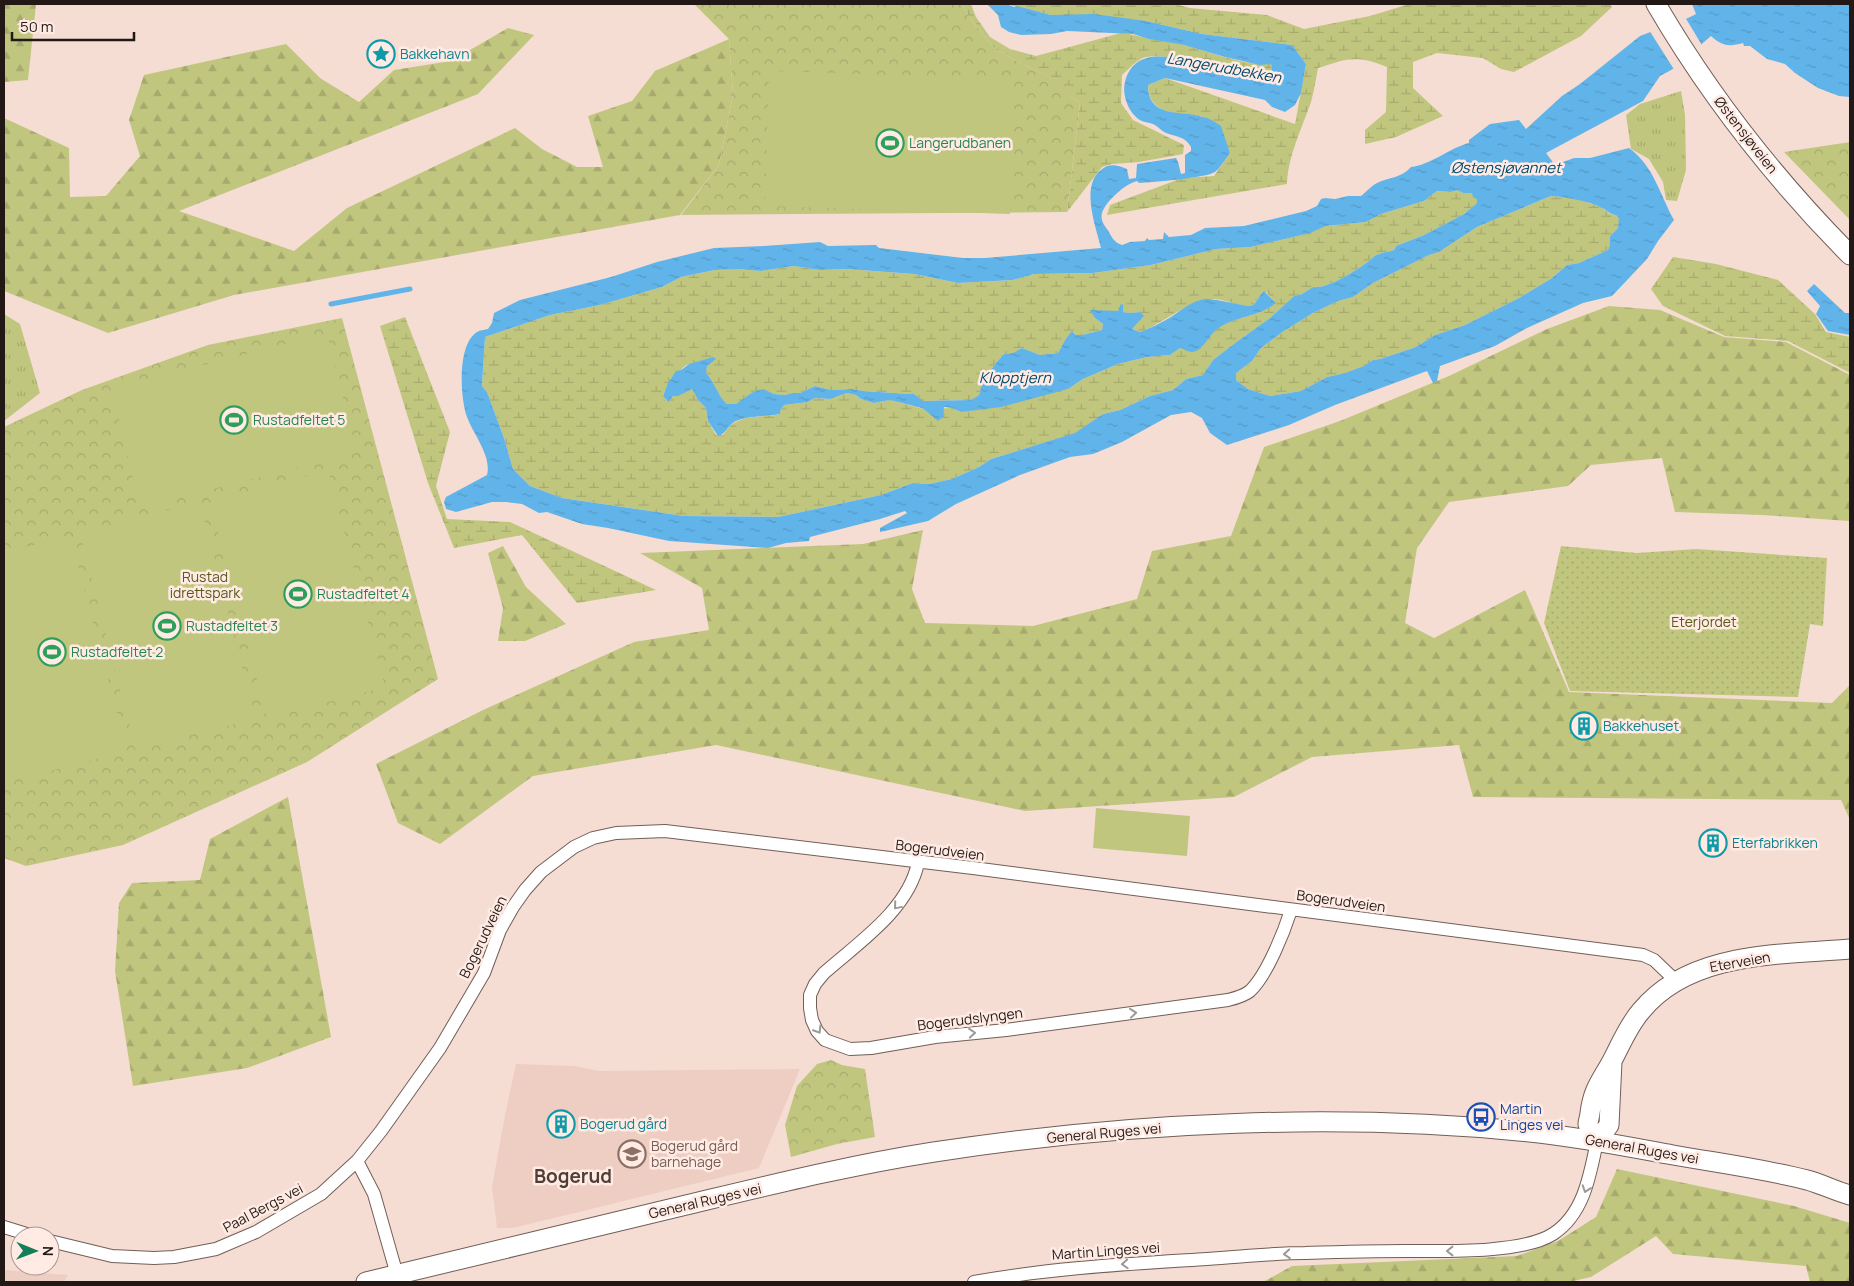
<svg xmlns="http://www.w3.org/2000/svg" width="1854" height="1286" font-family="Manrope,sans-serif">
<defs>
<pattern id="grass-tufts" width="24" height="20" patternUnits="userSpaceOnUse" patternTransform="scale(1.25)"><rect width="24" height="20" fill="#c1c67f"/><path d="M3 7l-1-3M5 7V3M7 7l1-3M15 17l-1-3M17 17v-4M19 17l1-3" fill="none" stroke="#a6aa6d"/></pattern>
<pattern id="forest-firs" width="22" height="20" patternUnits="userSpaceOnUse" patternTransform="scale(1.25)"><rect width="22" height="20" fill="#c1c67f"/><path d="M5 1l3.5 6h-7zM16 11l3.5 6h-7z" fill="#a6aa6d"/></pattern>
<pattern id="wetland-marsh" width="20" height="14" patternUnits="userSpaceOnUse" patternTransform="scale(1.25)"><rect width="20" height="14" fill="#c1c67f"/><path d="M1 5h8M5 5V1M11 12h8M15 12V8" fill="none" stroke="#a6aa6d"/></pattern>
<pattern id="park-crowns" width="20" height="18" patternUnits="userSpaceOnUse" patternTransform="scale(1.25)"><rect width="20" height="18" fill="#c1c67f"/><path d="M2 6a3 3 0 1 1 6 0M12 15a3 3 0 1 1 6 0" fill="none" stroke="#a6aa6d"/></pattern>
<pattern id="garden-dots" width="8" height="8" patternUnits="userSpaceOnUse" patternTransform="scale(1.25)"><rect width="8" height="8" fill="#c1c67f"/><path d="M2 2h.1M6 6h.1" fill="none" stroke="#a6aa6d" stroke-width="1.8" stroke-linecap="round"/></pattern>
<pattern id="water-ripples" width="26" height="14" patternUnits="userSpaceOnUse" patternTransform="scale(1.25)"><rect width="26" height="14" fill="#61b4e9"/><path d="M2 4q2-2 4 0t4 0M15 11q2-2 4 0t4 0" fill="none" stroke="#549ac7"/></pattern>
</defs>
<rect width="100%" height="100%" fill="#f5ddd4"/>
<!-- built -->
<path fill="#eecec2" d="M516,1064l59,2 24,5 201,-2 -41,99 -246,60h-16l-5,-41 13,-72z
M4,1270l64,5 -4,7h-60z"/>
<!-- grass -->
<path fill="url(#grass-tufts)" d="M1681,91l4,24 1,55 -9,31 -11,-1 -3,-18 -14,-23 -18,-10 -5,-34 14,-11z
M4,314l16,10 20,69 -36,28z"/>
<!-- forest -->
<path fill="url(#forest-firs)" d="M4,4h32l-8,76 -24,2z
M508,28l26,7 -56,59 -299,117 115,40 53,-43 168,-80 27,21 35,18h26l-15,-51 44,-15 23,-30 74,-32 4,55 -14,71 -39,50 -446,80 -126,38 -104,-42v-173l65,30 1,49 36,-1 34,-40 -11,-36 15,-45 142,-31 34,34 39,24 35,-32 57,-9z
M1609,306l51,4 64,27 62,5 64,33v142l-1,4 -87,-6 -87,-3 -13,-54 -71,7 -23,21 -119,16 -32,46 -12,75 29,15 91,-48 44,102 263,11 18,-18v135l-9,-20 -368,-3 -14,-52 -147,12 -78,40 -209,14 -309,-66 -183,31 -93,68 -42,-21 -22,-59 107,-54 151,-68 75,-12 -7,-42 -62,-35 223,-9 60,-14 -11,59 13,34 108,3 104,-27 15,-48 79,-15 33,-89 76,-26 109,-45 98,-47z
M503,546l23,41 40,37 -41,17h-27l5,-33 -15,-55z
M288,797l43,240 -84,31 -114,18 -18,-115 4,-68 13,-20 68,-3 10,-41z
M1617,1169l177,37 56,17v59h-40l-4,-16 -133,-12 -17,-18 -65,41 -22,5h-306l29,-16 225,-10 41,-15 38,-24z"/>
<!-- wetland -->
<path fill="url(#wetland-marsh)" fill-rule="evenodd" d="M962,4h9l5,13 14,20 20,12 26,7 85,-23c11,1 20,4 31,6 14,3 28,4 42,9 25,7 50,17 76,16l2,2 -1,11 -4,2c-27,-7 -95,-27 -121,-22 -9,2 -17,12 -24,18l-1,28 12,17 51,25 -1,9 -44,8 -27,2 -10,3 -35,45 13,-109 -9,-6 -6,-14 -31,-13 -39,-21 -24,-29z
M996,4h179l15,4 77,7 37,14 66,-13 36,-11 18,-1h186l2,3 -31,29 -67,36 -13,-3 -18,-11 -46,-5 -24,9v26l30,28 -47,21 -31,7v-14l21,-18 1,-45c-29,-12 -39,-9 -69,1 -2,11 -4,23 -7,34 -9,26 -23,54 -24,82l-180,31 3,-10 72,-27 32,-2 16,-23 -26,-36c-23,-3 -56,-1 -56,-32l17,-7 130,46 11,-60 -14,-19 -90,-11 -56,-13 -95,-6 -45,-11z
M1457,190l6,3h9l5,6v4l-13,11 -40,21 -28,11 -2,4c-5,2 -11,2 -15,4 -5,1 -9,7 -13,9 -12,9 -39,26 -53,24l-11,7 -8,2 -24,22 -35,25 -22,17 -10,15 -17,4 -13,11 -23,6 -30,14 -17,4 -27,19 -85,26 -12,8 -27,12 -23,5 -16,-1 -32,12 -103,22 -94,-1 -122,-18 -32,-12 -17,-17 -9,-31 -17,-46 -5,-6 3,-49 65,-22 50,-10 62,-18 19,-10 34,-7 21,-1 25,2 33,-5 25,4 28,-1 67,5 44,9 55,-3 21,-6 59,-1 58,-8 65,-16 35,-2 58,-14 17,-7 40,-4 15,-8 43,-13 13,-10 14,1zM1266,292l10,11c-18,15 -45,13 -62,28 -4,4 -8,11 -12,16l-22,1 -10,7 -23,2 -29,7 -35,15 -15,10 -107,23 -9,-4 -28,1 -34,-9 -16,3 -13,-4 -5,-4 -9,-2 -17,6 -15,-1 -7,4 -24,3 -3,4 -1,5c-15,4 -33,0 -46,9 -5,3 -8,8 -11,12h-7l-8,-14 -2,-13 -8,-8 -6,-11 -19,7 -7,5 -3,-6 8,-17 15,-13 29,-6 -8,7 -1,7c9,9 10,21 21,31h9l7,-3 10,-9 10,-2 11,4 11,1 7,-2h8l15,-7 16,4 21,-1 11,2 47,3h4l8,7 49,-1 8,-5 4,-14 12,-17 9,-10 9,-1 9,-5 18,7 18,-2 7,-13 9,-8 2,3h6l20,-5 1,-6 -8,-6 12,-7h11l2,-6 3,7 7,1 10,-1 3,5 -11,12 8,3c24,-9 44,-29 70,-33 12,-1 32,8 42,7l10,-13z
M1551,196l23,2 27,9 9,7 6,1 3,4 -1,9 -8,8v8l-2,6 -29,13 -12,2 -15,13 -33,20 -54,27 -30,10 -19,12 -36,12 -7,1 -8,6 -20,7 -18,4 -26,14 -31,5 -22,-7 -12,-9v-7l16,-12 9,-13 23,-17 29,-18 25,-12 15,-4 20,-14 56,-28 10,-3 38,-25z
M1673,257l43,7 62,16 37,34 11,18 24,5v36l-62,-32 -63,-5 -62,-30 -12,-17z
M405,317l45,115 -14,54 11,33 63,3 146,68 -79,13 -55,-68 -68,13 -26,-65 -48,-157z"/>
<!-- park -->
<path fill="url(#park-crowns)" d="M694,4h268l9,16 24,29 39,21 32,13 5,14 9,6 -13,109 -386,3 38,-50 14,-71 -4,-55z
M1850,142v78l-66,-68z
M342,318l96,361 -131,83 -184,83 -97,21 -22,-8v-431l78,-37 126,-45z
M831,1060l11,5 23,4 10,68 -38,7 -46,13 -6,-32 12,-39 20,-22z"/>
<!-- garden -->
<path fill="url(#garden-dots)" d="M1561,546l76,7 59,-4 131,9 -4,68 -13,-2 -12,73 -228,-6 -26,-68z"/>
<!-- pitch -->
<path fill="#c1c67f" d="M769,71l245,8 -4,135 -245,-8z
M327,334l30,119 -217,54 -29,-119z
M328,470l57,217 -118,31 -57,-216z
M200,502l55,217 -120,30 -55,-216z
M70,535l57,216 -120,31 -3,-10v-219z
M1096,808l94,8 -3,40 -94,-8z"/>
<!-- water -->
<path fill="url(#water-ripples)" fill-rule="evenodd" d="M987,4h19l8,3 3,-1 34,9 43,-1 52,7 56,13 90,11 14,19 -5,29 -6,12 -10,7 -13,-5 -7,-7 -100,-22 -17,7c0,34 33,25 55,32 7,1 13,6 18,9l9,27c-4,5 -9,14 -15,19 -9,6 -62,10 -76,11l-2,-2c-12,3 -31,20 -35,32 -2,8 3,13 7,19 3,6 6,11 13,13l8,-3 15,-1 2,-3 2,2 14,-1 1,-7 5,5 22,-2 14,-7 39,-2 62,-15 11,-5 4,-7 4,-1 10,1 13,-3h13c5,-4 10,-10 16,-13 12,-6 25,-5 34,-16 20,-2 38,-19 58,-24v-3l21,-16 29,-4 7,9 36,-33 18,-12 60,-48 48,-18 8,-4 -4,-10h158v93l-11,-1 -21,-8 -23,-15 -10,-9 -18,-5 -17,-13h-6l-1,-3c-14,4 -21,3 -32,-7l-38,33 -13,7 -17,25 -97,52 9,12 19,-7h16l39,-10c25,18 31,47 45,72l-16,21 -11,18 -35,37 -29,7 -56,25 -32,18 -55,20 -3,15 -4,2 -6,-12 -92,34 -46,20 -62,20 -17,-12 -8,-15 -11,-6 -20,3 -49,27 -29,12 -23,3 -50,18 -64,29 -28,17 -48,11v-4l27,-15 -2,-2 -25,8 -70,18 -1,4 -23,2 -18,5 -99,-7 -61,-13 -26,-4 -35,-12 -8,1 -17,-9 -15,-2h-15l-36,10 -10,-3 -2,-7 2,-5 41,-22c5,-19 -14,-41 -20,-58 -7,-19 -10,-73 10,-85 3,-2 8,-2 11,-3l4,-6 2,-10 26,-13 91,-23 46,-15 57,-14 50,-2 56,-4 8,4 48,-1 3,3 84,10h22l116,-10c-5,-21 -21,-62 0,-78 8,-7 16,-5 26,-1l2,10 7,-1 1,-14 39,-6 2,4 3,12 4,-1v-18l6,-4v-4c-6,-11 -15,-10 -25,-14 -5,-2 -8,-7 -13,-9 -6,-2 -12,-2 -17,-7 -9,-8 -14,-24 -11,-35 2,-11 11,-22 22,-24 24,-7 95,14 120,21l4,-2 1,-11 -2,-2 -10,1 -35,-8 -41,-12 -35,-6 -16,-5 -66,-3 -16,3 -30,1 -12,-3 -8,-5 -3,-12zM1457,190l6,3h9l1,4 4,2v4l-13,11 -40,21 -28,11 -2,4c-5,2 -11,2 -15,4 -5,1 -9,7 -13,9 -12,9 -39,26 -53,24l-11,7 -8,2 -24,22 -35,25 -22,17 -10,15 -17,4 -13,11 -23,6 -30,14 -17,4 -28,19 -84,26 -12,8 -27,12 -23,5 -16,-1 -32,12 -103,22 -94,-1 -122,-18 -32,-12 -17,-17 -9,-31 -17,-46 -5,-6 3,-49 65,-22 50,-10 62,-18 19,-10 34,-7 21,-1 25,2 33,-5 25,4 28,-1 67,5 44,9 55,-3 21,-6 59,-1 58,-8 65,-16 35,-2 59,-14 16,-7 40,-4 15,-8 43,-13 13,-10 14,1zM1551,196c15,1 38,5 51,12 6,3 7,6 14,7l3,4 -1,9 -8,8v8l-2,6 -29,13 -12,2 -15,13 -33,20 -54,27 -30,10 -19,12 -36,12 -7,1 -9,6 -19,7 -18,4 -26,14 -31,5 -22,-7 -12,-9v-7l16,-12 9,-13 23,-17 29,-18 25,-12 15,-4 20,-14 56,-28 10,-3 38,-25z
M1814,284l31,29h5v22l-22,-4 -12,-17 4,-8 -13,-15z
M1264,291l12,12c-17,15 -44,13 -61,28 -7,6 -12,20 -23,21 -4,0 -8,-3 -12,-4l-10,7 -23,2 -29,7 -35,15 -15,10 -67,18 -40,5 -9,-4 -8,-1 -1,10 -5,4 -14,-12 -6,-2 -28,-7 -16,3 -13,-4 -5,-4 -9,-2 -17,6 -15,-1 -7,4 -24,3 -3,4 -1,5c-15,3 -30,1 -44,7 -8,4 -10,13 -18,15l-10,-15 -2,-13 -8,-8 -6,-11 -14,7h-5l-5,6 -5,-6 5,-13 8,-12 5,-1 8,-6 24,-7 3,2 -9,7 -1,7c9,9 11,22 21,31h9l17,-12 10,-3 11,5 11,1 7,-2h8l15,-7 16,4 21,-1 11,2 47,3h4l9,7 48,-1 8,-5 4,-14 12,-17 9,-10 9,-1 9,-5 18,7 18,-2 7,-13 7,-9 4,4h6l20,-5 1,-6 -8,-6 -5,-8 28,1 2,-6 3,-1v8l7,1 10,-1 4,4 -12,13 8,3c11,-4 21,-9 31,-15 12,-8 21,-16 34,-18 9,-1 44,8 46,7 5,-2 8,-11 13,-15z"/>
<!-- pier -->
<path fill="#f5ddd4" d="M1685,17l18,30 -28,24 -26,-41z"/>
<g fill="none" stroke-linecap="round" stroke-linejoin="round">
<!-- stream -->
<path stroke="#61b4e9" stroke-width="5" d="M331,304l79,-15"/>
<!-- street casing -->
<g stroke="#725e56" stroke-width="14">
<path id="street" d="M918,863c-10,47 -59,79 -94,110l-9,11 -5,11v13l2,12 5,11 8,9 25,9 21,-1 64,-11 71,-7 222,-30c8,-2 16,-4 22,-9 17,-16 34,-59 41,-81
M357,1161l17,33 23,81
M4,1227l29,9
M50,1241l62,15 42,2 20,-1 42,-8 40,-17 65,-38 36,-33 24,-30 59,-83 44,-75 16,-43 13,-23 12,-17 16,-18 33,-25 19,-9 23,-5 49,-2 308,37 670,87 11,5 23,22
M974,1282c77,-14 155,-18 233,-23 33,-2 66,-6 98,-6 33,-1 66,-2 99,-2 37,0 118,3 149,-17 31,-20 37,-59 44,-93"/>
</g>
<!-- secondary casing -->
<g stroke="#725e56" stroke-width="21">
<path id="secondary" d="M1656,4c53,91 120,176 194,251
M1597,1141c-3,-5 -8,-12 -9,-17 0,-3 2,-8 2,-11 3,-24 11,-32 22,-52 9,-17 16,-35 29,-50 49,-60 139,-56 209,-62
M1597,1141l12,-16 3,-63
M366,1282c105,-25 211,-51 316,-76 84,-20 168,-41 252,-54 196,-30 408,-40 605,-19 45,5 90,14 134,22 45,8 91,14 134,25 15,4 28,11 43,15"/>
</g>
<!-- street -->
<use href="#street" stroke="#fff" stroke-width="12"/>
<!-- secondary -->
<use href="#secondary" stroke="#fff" stroke-width="19"/>
</g>
<!-- one-way arrows -->
<defs><path id="oneway-chevron" d="M-2-3.5L2.5 0L-2 3.5" fill="none" stroke-width="1.6" stroke-linecap="round" stroke-linejoin="round" transform="scale(1.25)"/></defs>
<g stroke="#9c9896">
<use href="#oneway-chevron" transform="translate(897 906) rotate(130)"/>
<use href="#oneway-chevron" transform="translate(1133 1013) rotate(-6)"/>
<use href="#oneway-chevron" transform="translate(818 1030) rotate(58)"/>
<use href="#oneway-chevron" transform="translate(972 1033) rotate(-5)"/>
<use href="#oneway-chevron" transform="translate(1586 1189) rotate(109)"/>
<use href="#oneway-chevron" transform="translate(1450 1251) rotate(180)"/>
<use href="#oneway-chevron" transform="translate(1287 1254) rotate(176)"/>
<use href="#oneway-chevron" transform="translate(1125 1264) rotate(177)"/>
</g>
<!-- icons -->
<defs>
<g id="sight-ring" transform="scale(1.4375)"><circle r="9.5" fill="#ffebe4" stroke="#0f9aa8" stroke-width="1.5"/><path d="M0-6L1.8-2.2L6-1.7L2.9 1.2L3.7 5.4L0 3.3L-3.7 5.4L-2.9 1.2L-6-1.7L-1.8-2.2Z" fill="#0f9aa8"/></g>
<g id="stadium-ring" transform="scale(1.4375)"><circle r="9.5" fill="#ffebe4" stroke="#2e9e5b" stroke-width="1.5"/><path d="M0-5a6.5 5 0 1 0 0 10a6.5 5 0 1 0 0-10ZM-3.5-1.8h7v3.6h-7Z" fill="#2e9e5b"/></g>
<g id="building-ring" transform="scale(1.4375)"><circle r="9.5" fill="#ffebe4" stroke="#0f9aa8" stroke-width="1.5"/><path d="M-4-6H4V6H1V3H-1V6H-4ZM-2.5-4.3h1.7v1.8h-1.7ZM.8-4.3h1.7v1.8H.8ZM-2.5-1h1.7V.8h-1.7ZM.8-1h1.7V.8H.8Z" fill="#0f9aa8"/></g>
<g id="bus-ring" transform="scale(1.4375)"><circle r="9.5" fill="#ffebe4" stroke="#1a4fb4" stroke-width="1.5"/><path d="M-5-6H5V4H4V6H2V4H-2V6H-4V4H-5ZM-3.5-4V0h7V-4ZM-3.5 1.2v1.5H-2V1.2ZM2 1.2v1.5H3.5V1.2Z" fill="#1a4fb4"/></g>
<g id="school-ring" transform="scale(1.4375)"><circle r="9.5" fill="#ffebe4" stroke="#8d6e63" stroke-width="1.5"/><path d="M0-5L7-2L0 1L-7-2ZM-4 1L0 2.5L4 1V4Q0 6-4 4Z" fill="#8d6e63"/></g>
</defs>
<g fill-rule="evenodd">
<use href="#sight-ring" x="381" y="54"/>
<use href="#stadium-ring" x="890" y="143"/>
<use href="#stadium-ring" x="234" y="420"/>
<use href="#stadium-ring" x="298" y="594"/>
<use href="#stadium-ring" x="167" y="626"/>
<use href="#stadium-ring" x="52" y="652"/>
<use href="#building-ring" x="1584" y="726"/>
<use href="#building-ring" x="1713" y="843"/>
<use href="#bus-ring" x="1481" y="1117"/>
<use href="#building-ring" x="561" y="1124"/>
<use href="#school-ring" x="632" y="1154"/>
</g>
<g text-anchor="middle" stroke-width="5" stroke-linejoin="round" paint-order="stroke">
<!-- culture labels -->
<g font-size="14" fill="#0d838f" stroke="#ffebe4" text-anchor="start">
<text x="400" y="59">Bakkehavn</text>
<text x="1603" y="731">Bakkehuset</text>
<text x="1732" y="848">Eterfabrikken</text>
<text x="580" y="1129">Bogerud gård</text>
</g>
<!-- street labels -->
<g font-size="14" fill="#221916" stroke="#ffebe4">
<text transform="translate(1746 135) rotate(52)" y="5">Østensjøveien</text>
<text transform="translate(940 850) rotate(7)" y="5">Bogerudveien</text>
<text transform="translate(1341 901) rotate(8)" y="5">Bogerudveien</text>
<text transform="translate(483 937) rotate(-64)" y="5">Bogerudveien</text>
<text transform="translate(1740 962) rotate(-10)" y="5">Eterveien</text>
<text transform="translate(970 1019) rotate(-7)" y="5">Bogerudslyngen</text>
<text transform="translate(1104 1133) rotate(-5)" y="5">General Ruges vei</text>
<text transform="translate(1642 1149) rotate(10)" y="5">General Ruges vei</text>
<text transform="translate(705 1201) rotate(-13)" y="5">General Ruges vei</text>
<text transform="translate(263 1208) rotate(-28)" y="5">Paal Bergs vei</text>
<text transform="translate(1106 1251) rotate(-4)" y="5">Martin Linges vei</text>
</g>
<!-- leisure labels -->
<g font-size="14" fill="#27864d" stroke="#ffebe4" text-anchor="start">
<text x="909" y="148">Langerudbanen</text>
<text x="253" y="425">Rustadfeltet 5</text>
<text x="317" y="599">Rustadfeltet 4</text>
<text x="186" y="631">Rustadfeltet 3</text>
<text x="71" y="657">Rustadfeltet 2</text>
</g>
<!-- park labels -->
<g font-size="14" fill="#585a1a" stroke="#ffebe4">
<text x="205" y="582">Rustad<tspan x="205" dy="16">idrettspark</tspan></text>
<text x="1704" y="627">Eterjordet</text>
</g>
<!-- transit labels -->
<g font-size="14" fill="#164399" stroke="#ffebe4" text-anchor="start">
<text x="1500" y="1114">Martin<tspan x="1500" dy="16">Linges vei</tspan></text>
</g>
<!-- education labels -->
<g font-size="14" fill="#785e54" stroke="#ffebe4" text-anchor="start">
<text x="651" y="1151">Bogerud gård<tspan x="651" dy="16">barnehage</tspan></text>
</g>
<!-- water labels -->
<g font-size="15" font-style="italic" fill="#01486b" stroke="#ffebe4">
<text transform="translate(1224 68) rotate(10)" y="5">Langerudbekken</text>
<text x="1506" y="173">Østensjøvannet</text>
<text x="1015" y="383">Klopptjern</text>
</g>
<!-- district labels -->
<g font-size="19" font-weight="bold" fill="#503d35" stroke="#ffebe4">
<text x="573" y="1183">Bogerud</text>
</g>
</g>
<!-- border -->
<rect width="1854" height="1286" fill="none" stroke="#221916" stroke-width="10"/>
<!-- north arrow -->
<g transform="translate(35 1251) rotate(91)"><circle r="24" fill="#ffebe4" stroke="#a79792"/>
<path d="M0-4L9 19L0 12L-9 19Z" fill="#137e59"/>
<text y="-8" font-size="14" font-weight="bold" text-anchor="middle" fill="#221916">N</text>
</g>
<!-- scale -->
<path d="M12 32v8h122v-8" fill="none" stroke="#221916" stroke-width="2.5"/>
<text x="20" y="32" font-size="15" fill="#221916" stroke="#ffebe4" stroke-width="4" paint-order="stroke">50 m</text>
</svg>
